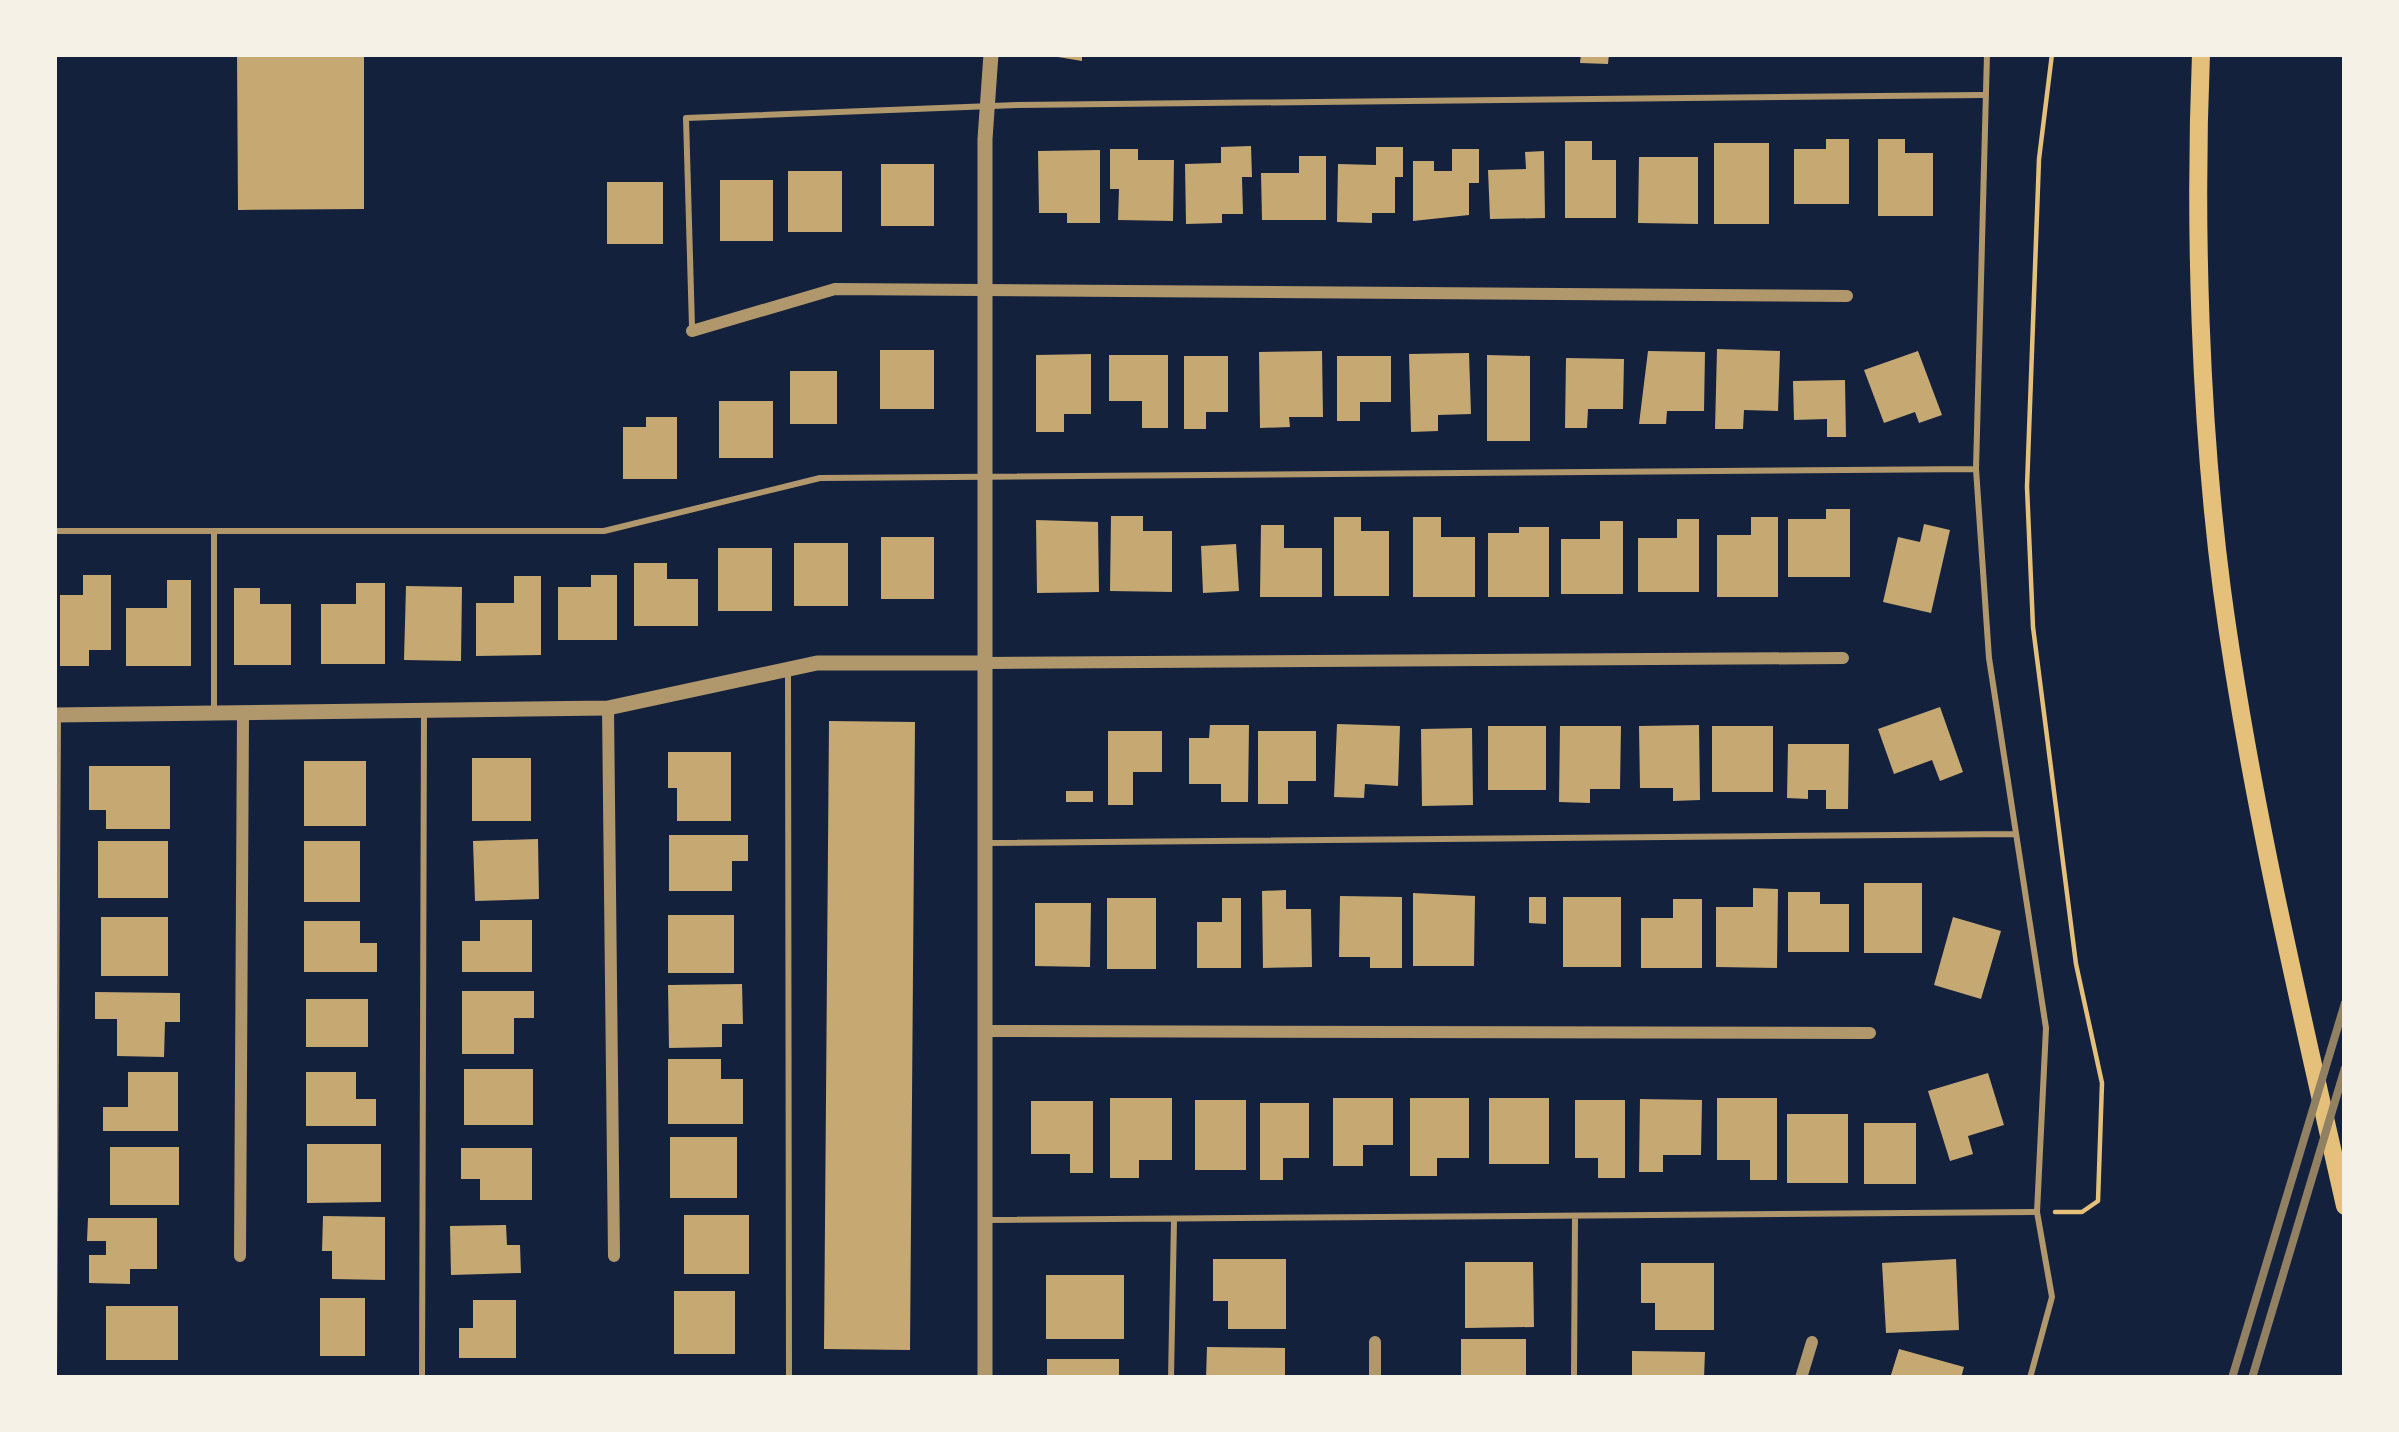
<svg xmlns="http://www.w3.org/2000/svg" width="2399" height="1432" font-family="'Golos Text',sans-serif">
<rect width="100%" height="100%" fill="#14213d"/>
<!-- building -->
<path fill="#c6a872" d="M237,54h127v155l-126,1z
M1040,54h42v7z
M1581,54h28l-1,10 -28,-1z
M1826,139h23v65h-55v-55h32z
M1878,139h27v14h28v63h-55z
M1565,141h27v19h24v58h-51z
M1714,143h55v81h-55z
M1251,146l1,31h-10l1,37h-21v9l-36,1 -1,-60 36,-1v-16z
M1376,147h27v30h-8v36h-23v10l-35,-1 1,-58 38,1z
M1110,149h28v11h36l-1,61 -55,-1 1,-31h-9z
M1452,149h27v34h-10v32l-56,6v-60h21v10h18z
M1100,150v73h-33v-10h-28l-1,-62z
M1544,151l1,67 -55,1 -2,-49 38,-1 -1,-17z
M1299,156h27v64h-64l-1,-47h38z
M1639,157h59v67l-60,-1z
M881,164h53v62h-53z
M788,171h54v61h-54z
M720,180h53v61h-53z
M607,182h56v62h-56z
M1717,349l63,2 -2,60 -34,-1 -1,19h-28z
M880,350h54v59h-54z
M1322,351l1,66h-34l1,10 -30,1 -1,-76z
M1648,351l57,1 -1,59h-37l-1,13h-27z
M1918,351l24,64 -23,8 -4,-11 -31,11 -20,-53z
M1469,353l2,61 -33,1v16l-27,1 -2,-78z
M1091,354v60h-27v18h-28v-77z
M1109,355h59v73h-26v-27h-33z
M1487,355l43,1v85h-43z
M1184,356h44v56h-22v17h-22z
M1337,356h54v46h-31v19h-23z
M1566,358l58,1 -1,50h-35l-1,19h-22z
M790,371h47v53h-47z
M1845,380l1,57h-19v-18l-33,1 -1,-39z
M719,401h54v57h-54z
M646,417h31v62h-54v-52h23z
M1826,509h24v68h-62v-58h38z
M1111,516h32v15h29v61l-62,-1z
M1334,517h27v14h28v65h-55z
M1413,517h28v20h34v60h-62z
M1751,517h27v80h-61v-62h34z
M1677,519h22v73h-61v-54h39z
M1036,520l62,2 1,70 -62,1z
M1600,521h23v73h-62v-55h39z
M1924,524l26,6 -19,83 -48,-11 15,-65 22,5z
M1261,525h23v23h38v49h-62z
M1519,527h30v70h-61v-64h31z
M881,537h53v62h-53z
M794,543h54v63h-54z
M1236,544l3,47 -36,2 -2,-47z
M718,548h54v63h-54z
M634,563h33v16h31v47h-64z
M83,575h28v75h-22v16h-29v-71h23z
M591,575h26v65h-59v-53h33z
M514,576h27v79l-65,1v-53h38z
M167,580h24v86h-65v-58h41z
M356,583h29v81h-64v-60h35z
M406,586l56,1 -1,74 -57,-1z
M234,588h26v16h31v61h-57z
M1940,707l23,65 -23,9 -8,-21 -38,14 -16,-45z
M829,721l86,1 -5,628 -86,-1z
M1337,724l63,2 -2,60 -33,-2 -1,14 -30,-1z
M1210,725h39l-1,77h-27v-18h-32v-46h20z
M1699,725l1,75 -27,1v-13h-33l-1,-62z
M1488,726h58v64h-58z
M1560,726h61l-1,63h-30v14l-31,-1z
M1712,726h61v66h-61z
M1472,728l1,77 -51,1 -1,-77z
M1108,731h54v41h-29v33h-25z
M1258,731h58v50h-28v23h-30z
M1788,744h61l-1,65h-22v-19h-18v9l-21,-1z
M668,752h63v69h-54v-33h-9z
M472,758h59v63h-59z
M304,761h62v65h-62z
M89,766h81v63h-64v-19h-17z
M1066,791h27v11h-27z
M669,835h79v26h-16v30h-63z
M538,839l1,60 -64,2 -2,-60z
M98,841h70v57h-70z
M304,841h56v61h-56z
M1864,883h58v70h-58z
M1753,888l25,1 -1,79 -61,-1v-60h37z
M1286,890v19h25l1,58 -49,1 -1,-77z
M1788,892h32v12h29v48h-61z
M1413,893l62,3 -1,70h-61z
M1340,896l62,1v71h-32v-11h-31z
M1529,897h17v27l-17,-1z
M1563,897h58v70h-58z
M1107,898h49v71h-49z
M1222,898h19v70h-44v-46h25z
M1673,899h29v69h-61v-50h32z
M1035,903h56l-1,64 -55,-1z
M668,915h66v58h-66z
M101,917h67v59h-67z
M1953,917l48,14 -20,68 -47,-14z
M480,920h52v52h-70v-31h18z
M304,921h56v22h17v29h-73z
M742,984l1,40h-21v23l-53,1 -1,-63z
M462,991h72v27h-20v36h-52z
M95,992l85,1v29h-15l-1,35 -47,-1v-37h-22z
M306,999h62v48h-62z
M668,1059h53v20h22v45h-75z
M464,1069h69v56h-69z
M128,1072h50v59h-75v-24h25z
M306,1072h50v27h20v27h-70z
M1988,1073l16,52 -36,11 5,18 -23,7 -22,-70z
M1110,1098h62v62h-33v18h-29z
M1333,1098h60v47h-30v21h-30z
M1410,1098h59v60h-32v18h-27z
M1489,1098h60v66h-60z
M1717,1098h60v82h-27v-20h-33z
M1640,1099l62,1 -1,55h-38v17h-24z
M1195,1100h51v70h-51z
M1575,1100h50v78h-27v-20h-23z
M1031,1101h62v72h-23v-19h-39z
M1260,1103h49v55h-26v22h-23z
M1787,1114h61v69h-61z
M1864,1123h52v61h-52z
M670,1137h67v61h-67z
M307,1144h74v58l-74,1z
M110,1147h69v58h-69z
M461,1148h71v52h-52v-21h-19z
M684,1215h65v59h-65z
M323,1216l62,1v63l-53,-1v-28h-10z
M88,1218h69v51h-27v15l-41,-1v-28h17v-14h-19z
M506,1225l1,20h13l1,28 -70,2 -1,-49z
M1213,1259h73v70h-58v-28h-15z
M1956,1259l3,71 -73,3 -4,-70z
M1465,1262h68l1,65 -69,1z
M1641,1263h73v67h-59v-27h-14z
M1046,1275h78v64h-78z
M674,1291h61v63h-61z
M320,1298h45v58h-45z
M473,1300h43v58h-57v-30h14z
M106,1306h72v54h-72z
M1461,1339h65v39h-65z
M1207,1347l78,1v30h-79z
M1899,1349l65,18 -3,11h-71z
M1632,1351l73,1 -1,26h-72z
M1047,1359h72v19h-72z"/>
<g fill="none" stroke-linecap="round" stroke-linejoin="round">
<!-- path -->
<path stroke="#e5c07b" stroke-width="4.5" d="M2052,54l-13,105 -12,328 6,140 43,337 26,119 -4,118 -16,11h-27"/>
<!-- service -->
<path stroke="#b1986c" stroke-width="6" d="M1987,54l-11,415 13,189 57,370 -9,184 15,85 -22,81
M692,327l-6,-209 331,-13 965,-10
M54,531h550l216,-53 1156,-9
M214,531v182
M788,674l1,704
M989,843l1025,-9
M990,1220l1047,-8
M54,1378l4,-662
M422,1378l2,-667
M1171,1378l3,-158
M1574,1378l1,-162"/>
<!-- minor -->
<path stroke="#b1986c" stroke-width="12" d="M692,331l143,-42 1012,7
M983,663l860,-5
M608,708l6,548
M987,1031l883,2
M240,1256l3,-542
M1375,1342v36
M1801,1378l11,-36"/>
<!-- tertiary -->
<path stroke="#b1986c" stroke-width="15" d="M54,715l554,-7 209,-45h166
M985,1378v-1239l6,-85"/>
<!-- secondary -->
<path stroke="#e5c07b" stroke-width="18" d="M2201,54c-7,170 -1,368 21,536 28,208 77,412 123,616"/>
<!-- rail -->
<path stroke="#918062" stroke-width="8" d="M2232,1378l113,-375
M2252,1378l93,-310"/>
</g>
<!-- border -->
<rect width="2399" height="1432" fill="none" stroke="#f6f1e7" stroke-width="114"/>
</svg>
